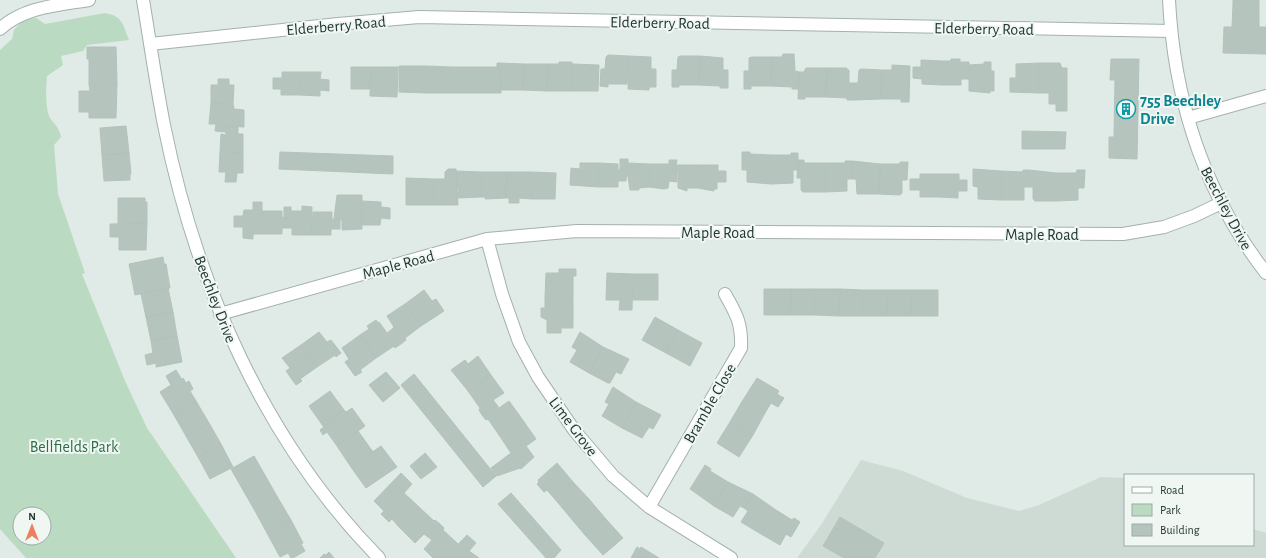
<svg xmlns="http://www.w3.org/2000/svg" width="1266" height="558" font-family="'Alegreya Sans',sans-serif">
<rect width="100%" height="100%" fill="#e0eae6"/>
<!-- built -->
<path fill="#cedad4" d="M861,460l42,11 64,27 52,13 20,-6 62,-28 24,1v67h128v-16l13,4v25h-469l24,-33z"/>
<!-- green -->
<path fill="#badac2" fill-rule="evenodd" d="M105,13c18,3 18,12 24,27l-42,5 -4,6 -22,5 2,9 -16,11c-1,10 -2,33 3,42 6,8 8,8 11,19l-7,8 4,49 27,79 -3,1 43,107 22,47 89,130h-210l-26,-29v-479l12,-11 2,-9 9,-10 13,-2 9,6zM20,514h24v24h-24z"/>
<!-- building -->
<path fill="#b5c5be" stroke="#b3c3bc" d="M1233,0h26v4h-26z
M1233,4h26v23h7v27l-43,-1 1,-26h8z
M87,47h29l1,37h-28v-25h-2z
M783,54h11l1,17 4,1 -1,17h-6v-2l-21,-1 1,-29h10z
M608,55l20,1 -1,28h-19v3l-8,-1 1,-17h4l1,-12z
M628,56l23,1v12h5v18h-7v3l-21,-1z
M680,56h20l-1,29h-20v2h-7v-17h5l1,-13z
M700,56l23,2v12h5v18h-8v-2l-21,-1z
M752,57h20l-1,29h-20v3h-7v-18h5v-13z
M951,59h9v3h9v17h-8v6h-19v-24h9z
M1111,59h28l-2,100 -28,-1v-21h5l1,-57h-5z
M921,60l21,1v24l-20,-1v-5l-9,-1v-11h8z
M559,62h13v29h-25l1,-27h11z
M984,62h7v9h3v20h-4v2l-21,-2v-26l15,-1z
M497,63h2v12h2v18h-26v-26h22z
M499,63l25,1 -1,26h-22z
M1039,63h21l2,5h5v43h-11v-7h-7v-11h-10z
M1039,63v30l-29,-1v-14h6v-14z
M524,64h24l-1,27 -24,-1z
M572,64l27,1 -1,26h-26z
M892,65l18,1 -1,36h-8v-3h-20l1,-29h10z
M399,66h28v27l-28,-1z
M427,66l24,1v26h-24z
M351,67h20l-1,22h-19z
M371,67h27l-1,30 -27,-1z
M451,67h24v26h-24z
M806,68h21l-1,29h-21v2h-7l1,-27h5z
M827,68h20v2h2v13h5v17h-7v-2l-21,-1z
M861,69l21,1 -1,29 -27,1v-17h4l1,-13z
M282,72h18v23h-19v-6h-8v-11h9z
M300,72h21l-1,7 9,1v11l-9,-1v6l-20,-1z
M218,79h11v6h5l-1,19 -22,-1v-18h7z
M89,84h28l-1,34h-27v-6h-10v-21h11z
M211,103l22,1 1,5 10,1v17l-18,-1v6l-11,-1 1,-7h-7z
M126,126l3,27 -27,2 -2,-27z
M226,126l12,1v7h5v19l-23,-1 1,-18 5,1z
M1022,131l44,1 -1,17h-43z
M220,152l23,1v20h-6l-1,9h-11l1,-10h-7z
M280,152l113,4v18l-114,-5z
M742,152h8v2l21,1v29l-24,-2v-12h-5z
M129,153l2,21h-1v6l-26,1 -2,-26z
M791,153h7v17h-5v13l-22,1v-29h20z
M620,159h8v4l21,1v23l-10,1v2h-9l-3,-20h-7z
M669,160h8l-1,5h22v23h-11v3l-9,-3v-18h-9z
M798,160h6v3h21v29h-22l-2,-2v-12h-4z
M845,161h7v18h-5v12l-22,1v-29h20z
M852,161l28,3 -1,30h-22l-1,-15h-4z
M900,162h8l-1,18h-5v13l-2,2 -21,-1 1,-30h20z
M580,163h19v24l-29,-2 1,-17 9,1z
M599,163l19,1v6h9l-1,11h-8v6h-19z
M649,164h20v6h8v12l-8,-1 -1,7 -4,1 -15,-2z
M698,165h20v6h8v11h-9v7h-3v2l-16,-3z
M448,169h8l2,36h-25v-26h12v-7z
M973,169l28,2v29l-23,-1v-12l-5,-1z
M1023,170h6v17h-5v13h-23v-29l22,1z
M1029,170l27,3v28h-21l-2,-2v-12h-4z
M1077,170h8l-1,18h-6v12l-22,1v-28h20z
M456,171l25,1v25l-23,1 1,-9h-3z
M481,172h26l-1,26 -21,1v-2h-4z
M507,172h24v27l-12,-1v5h-10v-5h-3z
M531,172l25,1 -1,26h-24z
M920,174h19v23h-19v-7h-10v-11h10z
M939,174h20v6h8v11h-9v7l-19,-1z
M406,178l27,1v26h-27z
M337,195h25v34l-20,1v-10l-8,-1z
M118,198h27v4h2v21l-29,1z
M362,201l19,1v5l9,1v11l-9,-1 -1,7h-19z
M253,202h9v32h-9v5l-10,-1v-11h-9v-11h9l1,-6h9z
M302,206l10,1v28h-20v-7h-3v-9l-5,-1v-11h7v4h11z
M262,211h20v6l7,2v9h-7v6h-20z
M313,212h19v7l8,1v9h-9v6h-19z
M147,223l-1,27h-27v-13h-9v-13z
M163,257l1,7h2l4,24 -35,7 -6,-31z
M559,269h17v7h-3v21h-28l1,-24h13z
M607,273l26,1 -1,36h-13l1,-10h-14z
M633,274h25v26h-25z
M168,288l5,24 -27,5 -5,-23z
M764,289h27l-1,26h-26z
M791,289h24v26h-25z
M815,289h25l-1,27 -24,-1z
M840,289l23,1v26h-24z
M424,290l8,11 4,-2 8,12 -23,15 -16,-22z
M863,290h25l-1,26h-24z
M888,290h24l-1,26h-24z
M912,290h26v26h-27z
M545,297h28v31h-12v5h-14v-13l-6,-3v-9h4z
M405,304l16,22 -16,12 1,2 -5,4 -10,-14 3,-3 -7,-11z
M173,312l4,24 -26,5 -5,-24z
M655,317l23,13 -12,23 -24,-13z
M376,320l2,3 1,-1 8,11 4,-3 10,14 -6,4 -1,-2 -18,12 -16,-23 9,-6 -2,-3z
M678,330l24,13 -12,23 -24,-13z
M319,332l8,10 4,-2 10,13 -5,4 -1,-2 -18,12 -16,-22z
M580,332l23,15 -14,26 -19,-11 7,-12 -5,-3z
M360,335l16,23 -16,12 2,2 -7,4 -10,-14 4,-3 -7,-11z
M177,336l5,26 -26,5v-4l-9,2 -2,-10 8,-2 -2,-12z
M301,345l16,22 -17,12 2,2 -6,4 -10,-14 4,-3 -8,-10z
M603,347l26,12 -8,15 -5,-2 -6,11h-2l-19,-10z
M478,356l13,19 -23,16 -17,-21 14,-10 3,4z
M176,370l6,10 1,-2 3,5 3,-2 4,8 -3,2 6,10 -22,14 -14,-23 11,-7 -5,-9z
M386,372l14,16 -17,14 -14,-17z
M414,374l82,102 -13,11 -82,-102z
M491,375l13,18 -11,7 4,5 -15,10 -3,-5 1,-2 -12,-17z
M757,378l22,13 -2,3 7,4 -6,9 -7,-4 -6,10 -22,-13z
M613,387l23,15 -14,26 -20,-12 7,-12 -4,-2z
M330,391l14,19 -21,16 -14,-20z
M743,400l22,13 -12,22 -23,-13z
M196,401l13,22 -23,13 -12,-21z
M509,401l13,18 -23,16 -11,-16 -2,1 -4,-5 15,-10 2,3z
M636,402l25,13 -8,14 -4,-2 -7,11 -20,-10z
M352,408l13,18 -28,20 -10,-14 -4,3 -3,-5 4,-3 -1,-1 21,-16 2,2z
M522,419l14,20 -10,7 8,11 -13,12 -1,-1 -23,8 -6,-8 20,-15 -12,-18z
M730,422l23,13 -14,22 -22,-14z
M209,423l12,21 -23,13 -12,-21z
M358,431l15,21 -22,15 -14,-21z
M221,444l12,23 -23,12 -12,-22z
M381,446l16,21 -31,21 -15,-21z
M425,453l12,14 -16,12 -11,-13z
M254,456l12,21 -23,13 -12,-21z
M557,463l16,19 -19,16 -7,-8 -3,2 -7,-8 2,-2 -1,-2z
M705,465l6,4 -1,2 18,11 -14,24 -24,-17z
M401,473l11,11 -8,9 15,14 -20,20 -7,-8 -3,3 -8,-8 3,-3 -10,-10z
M266,477l12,21 -23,13 -12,-21z
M573,482l16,17 -20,17 -15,-18z
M728,482l25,12 -9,14 -4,-2 -7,11 -19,-11z
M511,493l50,57 -7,8h-8l-48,-54z
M753,494l23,16 -15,24 -20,-12 7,-11 -4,-3z
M278,498l13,22 -24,13 -12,-22z
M589,499l16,19 -20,17 -16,-19z
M419,507l15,14 1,-1 5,4 -12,13 -4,-3 -9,9 -16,-16z
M776,510l16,10 2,-2 6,4 -9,15 -5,-3 -6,11 -19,-11z
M840,517l44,26 -9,15h-31l-21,-12z
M605,518l18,20 -20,17 -18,-20z
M291,520l12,23 -2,1 4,7 -12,7h-2l-3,-5 -8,4 -13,-24z
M440,524l4,4 -1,2 15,14 -13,14h-12l-9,-9 8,-9 -4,-3z
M467,535l9,8 -7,8 10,7h-34z
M637,547l3,2 1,-2 18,11h-28z
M329,552l5,6h-14l4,-4 2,1z"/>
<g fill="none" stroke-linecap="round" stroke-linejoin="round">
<!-- street casing -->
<g stroke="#a3b1ad" stroke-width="14">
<path id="street" d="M143,0c7,42 13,84 21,125 32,159 100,316 215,433
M1169,0c5,100 35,193 97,273
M0,29c23,-22 59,-24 89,-29
M150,44l188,-20 81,-7 752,14
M1188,118l78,-22
M487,239l15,55 17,48 19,35 36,53 39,46 36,31 82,51
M220,314l267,-75 90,-8 546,3 41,-7 30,-11 27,-13
M649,507l92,-159c1,-24 -4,-33 -16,-54"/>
</g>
<!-- street -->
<use href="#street" stroke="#fff" stroke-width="12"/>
</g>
<!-- icons -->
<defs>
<g id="building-ring" transform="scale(1)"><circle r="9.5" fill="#f0f7f3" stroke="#0f9aa8" stroke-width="1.5"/><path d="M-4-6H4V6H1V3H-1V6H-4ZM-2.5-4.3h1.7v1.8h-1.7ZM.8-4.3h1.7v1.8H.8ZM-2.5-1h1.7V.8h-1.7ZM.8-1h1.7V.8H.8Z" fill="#0f9aa8"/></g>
</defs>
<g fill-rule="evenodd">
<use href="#building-ring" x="1126" y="109"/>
</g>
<g text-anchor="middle" stroke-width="4" stroke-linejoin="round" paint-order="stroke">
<!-- street labels -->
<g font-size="16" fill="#223933" stroke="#f0f7f3">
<text transform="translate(660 22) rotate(1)" y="6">Elderberry Road</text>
<text transform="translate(336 25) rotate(-5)" y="6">Elderberry Road</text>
<text transform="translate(984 28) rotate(1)" y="6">Elderberry Road</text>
<text transform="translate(1227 208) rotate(62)" y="6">Beechley Drive</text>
<text x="718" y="238">Maple Road</text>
<text x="1042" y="240">Maple Road</text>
<text transform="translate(398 264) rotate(-15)" y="6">Maple Road</text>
<text transform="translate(216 299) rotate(69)" y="6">Beechley Drive</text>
<text transform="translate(709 403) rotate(-60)" y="6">Bramble Close</text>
<text transform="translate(574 426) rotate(53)" y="6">Lime Grove</text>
</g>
<!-- culture labels -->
<g font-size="16" font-weight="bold" fill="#0d838f" stroke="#f0f7f3" text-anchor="start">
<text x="1140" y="106">755 Beechley<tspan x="1140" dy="18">Drive</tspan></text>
</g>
<!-- park labels -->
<g font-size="16" fill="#2e6e47" stroke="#f0f7f3">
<text x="74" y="452">Bellfields Park</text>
</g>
</g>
<!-- legend -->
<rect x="1124" y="474" width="130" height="72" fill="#f0f7f3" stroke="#9eaba6"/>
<rect x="1132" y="487" width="20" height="6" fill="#ffffff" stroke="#9eaba6"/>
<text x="1160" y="494" font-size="12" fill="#223933">Road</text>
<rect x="1132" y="504" width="20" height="12" fill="#badac2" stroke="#9eaba6"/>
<text x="1160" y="514" font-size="12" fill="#223933">Park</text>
<rect x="1132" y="524" width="20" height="12" fill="#b5c5be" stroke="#9eaba6"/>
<text x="1160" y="534" font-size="12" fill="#223933">Building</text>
<!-- north arrow -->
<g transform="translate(32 526)"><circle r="19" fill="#f0f7f3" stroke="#9eaba6"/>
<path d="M0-3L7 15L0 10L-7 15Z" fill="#ea805e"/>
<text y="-6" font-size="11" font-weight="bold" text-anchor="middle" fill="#223933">N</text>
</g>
</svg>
